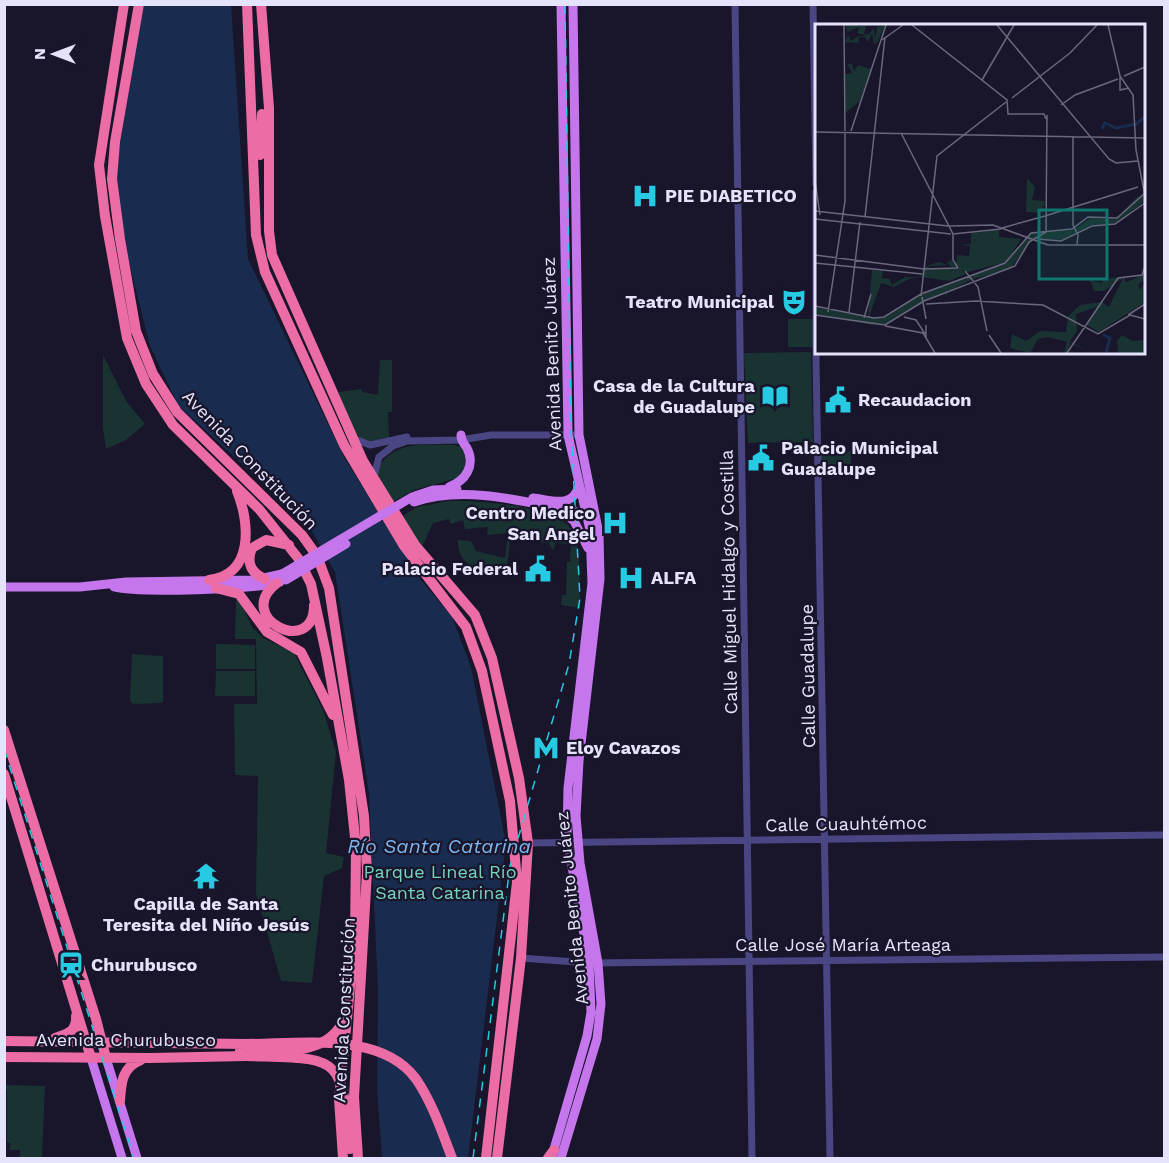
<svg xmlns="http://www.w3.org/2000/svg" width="1169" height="1163" font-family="'Work Sans',sans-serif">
<rect width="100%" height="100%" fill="#19152a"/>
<!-- green -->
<path fill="#193333" d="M788,319h25v28h-25z
M811,352l2,90 -65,1 -4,-90z
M103,355l23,46 19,23 -19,16 -20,9 -3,-21z
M380,360h12v52h-4l1,25 -22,5 -12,-8 -17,-42 24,-3v3l16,3z
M455,445l9,4c2,12 3,20 -7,29l-43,12 -22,12c-4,-6 -11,-14 -13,-20 -2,-6 -1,-13 2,-18 17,-24 48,-19 74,-19z
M820,451h31v20l-30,1z
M448,501c27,-1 116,4 126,33 8,21 5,51 6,74l-19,-3 1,-10h4l1,-33h3l1,-18 -16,-1 -1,6h-2l-3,-6 -12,-1v-7l-17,-1 -1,7h-9l-4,32c-21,-1 -50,-5 -48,-33l13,1 5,10 29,7 3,-25 -21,2 1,-8 -23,2 -2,-9 -12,4 -2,-5 -16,4 -12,26 -20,-32 16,-10z
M236,599l5,4 11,24 11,11 31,15 29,57 13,42 -10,101 18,4 -2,11 -18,8 -12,107 -31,-2 -25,-88 2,-117 -23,-1 -1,-71h23l-1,-65h-21z
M216,644l39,1v24h-39z
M132,654l31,2v46l-3,1 -27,1 -3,-3z
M216,671h39v25h-40z
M5,1085l40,1 -3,72h-22v-8h-10v-7l-3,-1v-52h-2z"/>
<!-- water -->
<path fill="#192c4f" d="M143,5h88l17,254 97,200 76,121 31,37 19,50 35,176 -38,315h-86l-5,-68 1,-99 -9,-198 -34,-221 -26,-46 -131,-121 -28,-59 -27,-107 -7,-71z"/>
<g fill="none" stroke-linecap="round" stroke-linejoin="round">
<!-- minor -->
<path stroke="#4a4683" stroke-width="7" d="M735,4l17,1154
M813,4l3,180
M816,192v168l14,798
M355,439l15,6 37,-8
M374,476l5,-19 14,-11 14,-5 54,-1 30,-5h88
M528,843l636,-8
M521,958l68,5 575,-6"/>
<!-- major -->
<path stroke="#c576ed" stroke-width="9" d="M449,487c16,-6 27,-21 18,-39 -3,-5 -6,-6 -6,-13
M415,496l18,-6 24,-1
M533,498c19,2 39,11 46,-12
M414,502c56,-19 121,3 178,13
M562,511l12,10 14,27
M4,587h76l46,-5 128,-2 28,-6
M114,587c23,6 143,3 166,-5
M91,1058l31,100
M106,1058l31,100
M552,1156l35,-120 4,-24 -2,-49 -22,-125 1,-50 24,-205 -2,-53 -22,-95 -7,-431
M561,1158l36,-119 4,-35 -3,-41 -18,-100 -4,-47 3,-55 21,-182 -1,-45 -20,-99 -6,-431"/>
<!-- highway -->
<path stroke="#ec6ca5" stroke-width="10" d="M124,4l-25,161 6,51 22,122 19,46 27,41 86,84 39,49 13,26 16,74 22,122 7,67 -1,90 -16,162 4,59
M139,4l-24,138 -3,37 8,60 16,92 17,43 24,38 125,123 15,21 12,32 35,228 3,56 -13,225 4,61
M247,4l9,231 9,37 79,173 60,101 62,81 16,44 28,130 7,81 -31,276
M261,4l8,104v123l3,24 91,206 52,84 60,70 17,43 27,120 9,65 -7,115 -24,200
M260,155l2,-41
M265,579c-14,-6 -19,-16 -13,-31l14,-8 23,5
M209,580c45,-5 41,-57 28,-89
M277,583c-45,34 37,76 37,22
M216,588l23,6 28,38 34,20 32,63
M4,730l92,289 10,39
M4,774l87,284
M55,1038c13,-4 22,-7 21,-22
M4,1041l242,3
M240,1050c35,0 89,9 105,-33
M4,1057l146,1 97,-2
M120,1101c1,-18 2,-34 21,-41
M548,1158l6,-8"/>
<!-- rail -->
<path stroke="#26cae3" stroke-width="1.5" stroke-dasharray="9 8" stroke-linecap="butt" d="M4,749l130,409
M473,1158l37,-292 59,-202 11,-66 -9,-167 -6,-427"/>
<!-- major-bridge -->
<path stroke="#c576ed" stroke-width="9" d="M282,574l130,-77
M286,580l60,-36"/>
<!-- highway-bridge -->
<path stroke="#ec6ca5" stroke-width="10" d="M246,1044c53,0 135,-13 170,35 16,23 26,53 36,79
M247,1056c92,3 95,-4 103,93"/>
</g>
<!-- icons -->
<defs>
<g id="hospital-bare" transform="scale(2.07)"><path d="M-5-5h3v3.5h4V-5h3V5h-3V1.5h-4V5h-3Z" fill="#26cae3" stroke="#19152a" stroke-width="2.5" paint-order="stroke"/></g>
<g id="theatre-bare" transform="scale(2.07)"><path d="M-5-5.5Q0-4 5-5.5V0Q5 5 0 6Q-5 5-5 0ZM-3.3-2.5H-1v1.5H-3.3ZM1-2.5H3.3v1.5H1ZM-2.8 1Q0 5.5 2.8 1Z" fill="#26cae3" stroke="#19152a" stroke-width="2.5" paint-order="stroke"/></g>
<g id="library-bare" transform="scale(2.07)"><path d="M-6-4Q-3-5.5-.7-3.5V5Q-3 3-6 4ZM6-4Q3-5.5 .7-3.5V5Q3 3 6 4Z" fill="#26cae3" stroke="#19152a" stroke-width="2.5" paint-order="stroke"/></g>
<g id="civic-bare" transform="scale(2.07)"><path d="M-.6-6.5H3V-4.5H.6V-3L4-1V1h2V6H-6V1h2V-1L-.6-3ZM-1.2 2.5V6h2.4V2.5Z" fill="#26cae3" stroke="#19152a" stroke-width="2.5" paint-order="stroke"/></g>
<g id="metro-bare" transform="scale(2.07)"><path d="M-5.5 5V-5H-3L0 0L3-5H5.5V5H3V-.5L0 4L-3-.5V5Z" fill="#26cae3" stroke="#19152a" stroke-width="2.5" paint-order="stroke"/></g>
<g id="temple-bare" transform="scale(2.07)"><path d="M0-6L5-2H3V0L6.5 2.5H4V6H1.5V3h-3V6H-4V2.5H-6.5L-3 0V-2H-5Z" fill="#26cae3" stroke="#19152a" stroke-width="2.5" paint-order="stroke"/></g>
<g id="station-bare" transform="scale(2.07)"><path d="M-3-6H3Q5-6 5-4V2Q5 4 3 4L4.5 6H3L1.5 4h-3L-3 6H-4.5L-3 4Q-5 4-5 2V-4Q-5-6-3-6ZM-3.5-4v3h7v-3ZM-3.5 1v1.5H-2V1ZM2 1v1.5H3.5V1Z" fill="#26cae3" stroke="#19152a" stroke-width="2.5" paint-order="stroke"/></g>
</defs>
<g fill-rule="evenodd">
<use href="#hospital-bare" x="645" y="196"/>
<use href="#theatre-bare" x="794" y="302"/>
<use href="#library-bare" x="775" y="396"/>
<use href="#civic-bare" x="838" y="400"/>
<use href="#civic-bare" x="761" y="458"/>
<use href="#hospital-bare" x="615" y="523"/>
<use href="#civic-bare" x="538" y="569"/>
<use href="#hospital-bare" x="631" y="578"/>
<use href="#metro-bare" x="546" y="748"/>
<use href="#temple-bare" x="206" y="876"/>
<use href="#station-bare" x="71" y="965"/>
</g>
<g text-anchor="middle" stroke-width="4.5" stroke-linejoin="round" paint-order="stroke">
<!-- poi labels -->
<g font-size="18" font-weight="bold" fill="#e5e2fb" stroke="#19152a" text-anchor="start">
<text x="665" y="202">PIE DIABETICO</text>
<text x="774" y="308" text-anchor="end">Teatro Municipal</text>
<text x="755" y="392" text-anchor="end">Casa de la Cultura<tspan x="755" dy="21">de Guadalupe</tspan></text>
<text x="858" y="406">Recaudacion</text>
<text x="781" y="454">Palacio Municipal<tspan x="781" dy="21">Guadalupe</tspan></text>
<text x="595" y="519" text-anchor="end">Centro Medico<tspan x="595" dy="21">San Angel</tspan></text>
<text x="518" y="575" text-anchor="end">Palacio Federal</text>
<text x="651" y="584">ALFA</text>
<text x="566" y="754">Eloy Cavazos</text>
<text x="206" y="910" text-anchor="middle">Capilla de Santa<tspan x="206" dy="21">Teresita del Niño Jesús</tspan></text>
<text x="91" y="971">Churubusco</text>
</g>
<!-- street labels -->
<g font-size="18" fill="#e5e2fb" stroke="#19152a">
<text transform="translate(552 354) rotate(-92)" y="6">Avenida Benito Juárez</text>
<text transform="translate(250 460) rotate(46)" y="6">Avenida Constitución</text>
<text transform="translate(729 582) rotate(-91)" y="6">Calle Miguel Hidalgo y Costilla</text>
<text transform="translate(808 676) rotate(-91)" y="6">Calle Guadalupe</text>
<text transform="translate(846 824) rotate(-1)" y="6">Calle Cuauhtémoc</text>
<text transform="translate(572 908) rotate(-96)" y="6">Avenida Benito Juárez</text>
<text x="843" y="951">Calle José María Arteaga</text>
<text transform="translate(344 1010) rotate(-87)" y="6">Avenida Constitución</text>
<text x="126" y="1046">Avenida Churubusco</text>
</g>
<!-- park labels -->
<g font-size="18" fill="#75d4bf" stroke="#19152a">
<text x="440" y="878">Parque Lineal Río<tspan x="440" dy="21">Santa Catarina</tspan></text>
</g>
<!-- water labels -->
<g font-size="20" font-style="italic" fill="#7cb6ee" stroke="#19152a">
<text x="439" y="853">Río Santa Catarina</text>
</g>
</g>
<!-- overview -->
<g transform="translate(815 24)">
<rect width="330" height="330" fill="#19152a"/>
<path d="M31,1l20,1 -2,8h4v1l6,-7 1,12 2,-13 8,-2 -8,18 -3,1 -2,-11 -4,9 -3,-5h-6l-1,6 -13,-1 3,-7 3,6 8,-5h9l-11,-3 2,-6 -12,5zM32,40h5l2,7 4,-6 13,4 -11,32 -15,12v-39l7,-1zM212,154l8,9 -3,13 13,1 -2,8 -6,-1 6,5 -17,-1zM330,171v6l-28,22 -26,2 -30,15 -27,-2 -25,32 -36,9 -26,13v4l-3,-3 -20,8 -37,23 -14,1 -58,-10v-8l53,10 4,-47 11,1 -1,7 8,1 2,6 13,-8h16l2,-9 15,-6 10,3 -17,1 -5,3h28l-7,-6 4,-3 5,6 1,-11 12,1 1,-10 -10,-1 11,-1v-11l28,-3v7l22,2 -15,23 -38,10 -6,-2 4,4 -17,7 -27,-4 -11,1 -17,9 -13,-4 -12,34h17l39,-25 81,-29 25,-30 42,-3 18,-12 25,1 21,-22zM330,249v6l-7,6 2,5 5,-8v20l-46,30 -12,-7 10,-18 -21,7 1,17 -7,10 21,12 -22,-11 1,3 -3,8h-3l3,-11 -19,-5 -10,2 -8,14 -20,-5 2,-14 14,7 14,-10 26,1 2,-16 12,-11 22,-3 7,5 14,-29 -19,13h-10l-4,-11 12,3v-4l23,-2v5l5,-1zM307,311l11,6 12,-1v13h-27l-1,-12z" fill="#193333"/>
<path fill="none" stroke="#192c4f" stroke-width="3" d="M287,105l3,-6 11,5 20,-4 9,-7M288,311l7,3 -4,15"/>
<path fill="none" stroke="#6b677e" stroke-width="1.5" d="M29,1l1,106M97,1l95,75 1,14h36l2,5M182,1l112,134 7,4 22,-2M293,1l12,51 13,19 3,55 9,46M67,16l21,-15M309,52l21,-9M305,53v13l9,-2M167,56l32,-55M197,74l58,-45 27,-28M246,81l14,-10 43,-16M36,107l35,-106M0,108l330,6M86,109l52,101v26l5,8M258,112v89l5,10 -1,10M0,156l5,35M0,187l133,15M230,192l93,-29M50,193l20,-180M0,195l136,15M134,202l44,-1 55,20h97M187,204l43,-12M138,210l48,-5M222,215l24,2 31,-15 23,-2 30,-21M0,231l109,14 34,-1M0,239l107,11M150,247l13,16 9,44M106,272l16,-140 69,-54M107,273l4,22M111,280l50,-3 67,4 55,29 32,-19 15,4M0,282l59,12 10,-1 37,-23 84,-31 26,-30 41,-4 16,-12 29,1 28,-25M13,288l17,-111v-68M34,288l11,-90M0,291l70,10 39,-24 91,-35 14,-24 17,-10 1,-117M313,291l17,-11M89,293l12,3 9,14M49,294l7,-24M111,301v13l9,15M70,302l38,7 3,5M174,311l12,18M252,329l51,-75 24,-3 3,-9"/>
<path fill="#0f766e" fill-opacity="0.15" stroke="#0f766e" stroke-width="3" d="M224,186h68v69h-68z"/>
<rect width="330" height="330" fill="none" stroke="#e5e2fb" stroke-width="3"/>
</g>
<!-- border -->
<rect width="1169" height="1163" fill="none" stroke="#e5e2fb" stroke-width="12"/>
<!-- north arrow -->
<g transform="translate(54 54) rotate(270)" stroke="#19152a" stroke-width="4.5" paint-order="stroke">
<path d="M0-4.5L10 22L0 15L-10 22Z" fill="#e5e2fb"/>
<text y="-9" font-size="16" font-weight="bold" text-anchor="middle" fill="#e5e2fb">N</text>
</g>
</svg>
